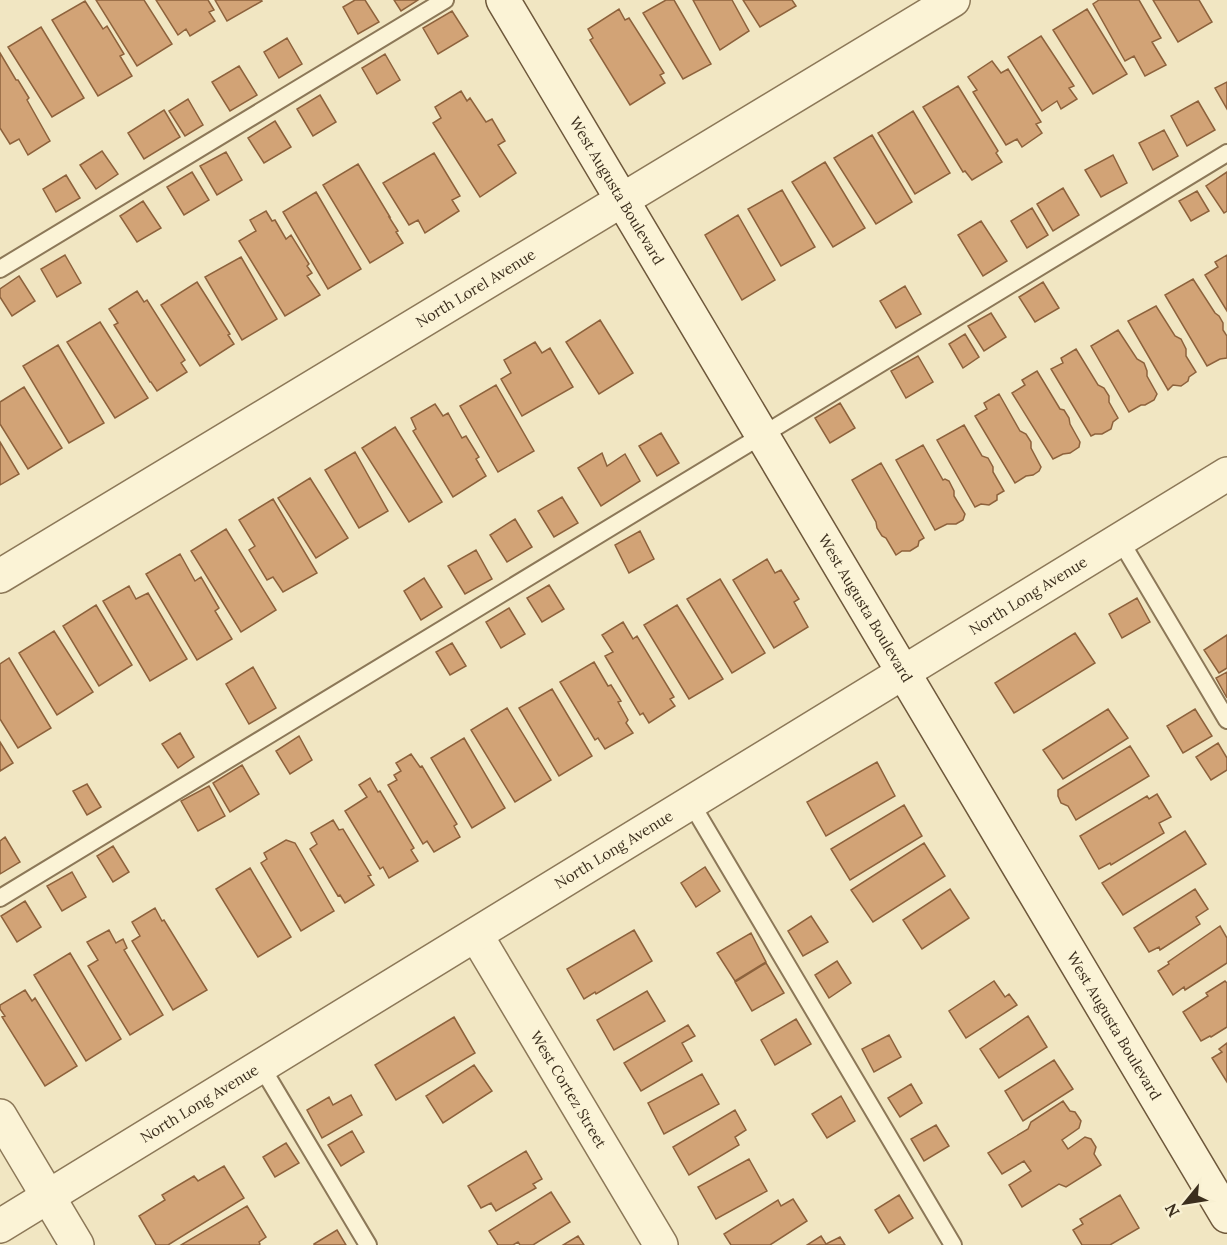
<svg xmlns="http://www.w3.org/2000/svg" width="1227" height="1245" font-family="Lora,serif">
<rect width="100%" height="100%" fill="#f1e6c2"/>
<!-- building -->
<path fill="#d2a376" stroke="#8d623c" stroke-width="1.5" d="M96,0h48l28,44 -35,22z
M156,0h52l6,10 -5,2 6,9 -25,15 -4,-7 -8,6z
M215,0h46l1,1 -35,20z
M355,0h10l14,22 -21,12 -15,-27z
M394,0h24l-17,11z
M666,0h8l37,64 -28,15 -40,-66z
M693,0h39l17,31 -29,19z
M743,0h49l4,6 -36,21z
M1099,0h40l22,38 -9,4 14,23 -21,11 -11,-20 -9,5 -32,-57z
M1153,0h46l13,22 -34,20z
M85,1l18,28 4,-3 17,28 -4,2 12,20 -34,20 -46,-76z
M619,9l6,11 4,-2 35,55 -4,2 5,8 -35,22 -40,-65 3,-2 -5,-9z
M1087,9l40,65 -34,20 -40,-64z
M452,11l16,25 -30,18 -15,-26z
M41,27l43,71 -32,19 -44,-70z
M1041,36l33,50 -5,2 8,11 -16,10 -4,-8 -15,10 -34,-54z
M287,38l15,26 -23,14 -15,-26z
M0,53l16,27h2l11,18 -2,2 23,41 -22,14 -9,-16 -9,5 -10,-16z
M385,54l15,26 -23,14 -15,-26z
M992,61l9,12 7,-4 33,53 -5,2 6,9 -20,14 -5,-8 -11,6 -33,-53 4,-2 -9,-13z
M239,66l18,29 -27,16 -18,-29z
M1227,82v27l-12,-21z
M958,86l40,65 -2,2 6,9 -30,18 -7,-9 -2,1 -40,-65z
M461,91l6,10 3,-3 16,24 6,-3 13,22 -7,4 18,28 -36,24 -47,-74 8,-5 -6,-11z
M320,95l16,27 -23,14 -16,-27z
M188,99l15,26 -18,11 -16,-25z
M1198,101l17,29 -28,16 -16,-30z
M164,110l16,27 -36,22 -16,-26z
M913,111l37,62 -35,21 -37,-61z
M275,121l16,26 -27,16 -16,-25z
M1164,130l14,26 -25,14 -14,-27z
M872,135l40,67 -36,22 -42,-66z
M102,151l16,23 -22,15 -16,-24z
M226,152l16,28 -25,15 -17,-29z
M434,153l26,43 -8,4 7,11 -34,22 -7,-13 -9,5 -26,-42z
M1113,155l14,28 -26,14 -16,-27z
M825,162l40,66 -32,19 -41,-65z
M358,164l32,53h-1l9,14 -2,1 7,11 -33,20 -47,-78z
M192,172l17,28 -25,15 -17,-28z
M1227,172v39l-3,2 -18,-27z
M66,175l14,23 -24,14 -13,-23z
M1063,188l16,27 -26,16 -16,-27z
M782,190l33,57 -34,19 -33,-57z
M1197,191l12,20 -18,10 -12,-20z
M316,192l45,77 -33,20 -45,-77z
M143,201l18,27 -24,14 -17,-26z
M1032,208l16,27 -21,13 -16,-27z
M266,211l6,10 3,-1 11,19 5,-4 18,29 -2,2 5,7 -5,3 13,19 -35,21 -46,-75 17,-10 -6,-11z
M738,215l37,65 -33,20 -37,-65z
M981,221l26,40 -24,15 -25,-41z
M65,255l16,28 -24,14 -16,-28z
M1227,255v56l-22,-36 13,-8 -3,-5z
M241,257l36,62 -35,21 -37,-63z
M19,276l16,25 -23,15 -12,-19v-8z
M1193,279l22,34 4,3 4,7v7l4,6v22l-7,1 -13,7 -42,-71z
M197,282l33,52 -2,1 6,9 -34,22 -39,-61z
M1043,282l16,26 -24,14 -16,-25z
M905,286l16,28 -25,14 -16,-27z
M137,291l7,11 3,-2 38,60 -4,3 6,9 -30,19 -6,-9h-1l-36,-57 4,-2 -9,-14z
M1156,306l19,30 6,3 5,10v7l10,16 -7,5 -1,4 -7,5 -8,-1 -5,5 -40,-69z
M991,313l15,24 -22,14 -16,-25z
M600,320l33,53 -34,21 -33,-52z
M100,322l48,76 -33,20 -48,-76z
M1118,330l19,29 7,4 3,8v5l10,18 -3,6 -9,5h-4l-12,7 -38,-66z
M965,334l14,23 -16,11 -14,-24z
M535,342l7,11 8,-5 23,39 -51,29 -21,-37 10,-6 -7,-13z
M58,345l46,78 -35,20 -46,-77z
M1076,349l22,36 6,3 5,8v6l9,16 -5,4 -2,7 -9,5h-7l-4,2 -40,-67 12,-6 -2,-5z
M918,356l15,26 -27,16 -15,-27z
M1037,371l23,38 4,1 5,8 1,6 10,18 -1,5 -9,6 -7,1 -10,5 -41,-66 13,-8 -3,-5z
M496,385l38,66 -36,21 -38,-66z
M24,387l38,61 -34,21 -28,-45v-22z
M999,394l21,37 6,3 5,8v6l10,19 -2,4 -6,4 -7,1 -11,7 -40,-67 12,-7 -3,-6z
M840,403l15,25 -25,15 -15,-25z
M435,404l8,12 5,-3 14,25 4,-2 13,21 -3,2 10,17 -33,21 -40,-66 3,-2 -5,-11z
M964,425l18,31 6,2 5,9v5l11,19 -7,4v5l-8,5 -8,-1 -6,3 -38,-67z
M395,427l47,75 -33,20 -47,-74z
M661,433l18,30 -22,13 -18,-30z
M0,442l19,32 -19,11z
M923,445l20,35 2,-1 4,2 5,10v5l11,18 -2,6 -7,4h-9l-12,6 -39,-70z
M355,452l33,59 -29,17 -34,-58z
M602,453l5,13 18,-12 15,27 -39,25 -23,-38z
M881,463l43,75 -5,3 -1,5 -8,5h-8l-6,4 -10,-17 -4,-2 -5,-8 -1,-6 -24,-42z
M310,478l38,60 -32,20 -38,-60z
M562,497l16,26 -24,14 -16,-26z
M273,499l44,74 -34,19 -10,-15 -6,3 -18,-30 6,-4 -16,-26z
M515,519l17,28 -25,15 -17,-27z
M226,529l50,81 -35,22 -50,-81z
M640,531l14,28 -25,14 -14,-28z
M476,550l16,29 -27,15 -17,-28z
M180,554l15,27 6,-4 18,31 -4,3 17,28 -35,21 -51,-86z
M767,559l8,14 6,-3 18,29 -5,3 14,25 -34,21 -41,-68z
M424,578l18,29 -21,13 -17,-29z
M720,579l45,74 -33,20 -45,-74z
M549,585l15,24 -22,13 -15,-24z
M129,586l7,13 12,-6 39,66 -37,22 -47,-80z
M1137,598l13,24 -28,16 -13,-24z
M96,605l36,60 -33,21 -36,-60z
M677,605l46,74 -34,20 -45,-74z
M509,608l16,26 -24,14 -15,-26z
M623,622l10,17 4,-3 37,61 -4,2 5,7 -26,17 -6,-10 -3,2 -35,-59 8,-4 -11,-17z
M54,631l39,61 -36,23 -38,-62z
M1075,633l20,30 -81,50 -19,-30z
M1227,635v33l-8,5 -15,-23z
M452,643l14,23 -16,9 -14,-23z
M9,658l42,70 -33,20 -18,-29v-55z
M594,662l14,24 3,-1 10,16 -3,1 10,18 -2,3 7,10 -28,16 -7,-11 -3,2 -35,-58z
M253,667l23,41 -27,16 -23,-40z
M1227,672v26l-11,-20z
M552,689l40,67 -33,20 -40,-68z
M507,708l44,72 -36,22 -44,-72z
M1108,709l20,29 -65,41 -20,-29z
M1195,709l17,27 -29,17 -16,-27z
M180,733l14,24 -16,11 -16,-24z
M299,736l13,24 -22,14 -14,-23z
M464,738l41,70 -33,20 -41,-70z
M0,742l13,21 -13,8z
M1218,743l9,15v12l-16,10 -15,-23z
M1130,746l19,30 -73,44 -8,-14 -7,-3 -3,-7v-6z
M411,754l9,13 2,-1 35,58 -3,2 6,11 -26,15 -7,-11 -4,3 -35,-59 9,-5 -3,-5 7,-4 -5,-8z
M877,762l18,34 -69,40 -19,-34z
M242,765l17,29 -29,18 -17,-29z
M370,778l8,14 2,-1 34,57 -3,2 7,11 -29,17 -6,-11 -3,2 -35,-58 22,-14 -8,-12z
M87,784l14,23 -14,8 -14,-24z
M209,786l16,30 -27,15 -17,-30z
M1157,794l14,23 -12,6 5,10 -53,32 -1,-2 -11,6 -19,-33 67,-40 2,3z
M904,805l18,31 -72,44 -19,-31z
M333,820l6,10 4,-1 28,46 -3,1 6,9 -29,18 -5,-8 -2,1 -28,-47 7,-5 -6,-11z
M1185,831l21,33 -83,51 -21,-32z
M5,837l15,25 -20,12v-33z
M286,840l9,3 39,68 -33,20 -40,-68 6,-4 -3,-6z
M924,843l21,33 -72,46 -22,-32z
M113,846l16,26 -16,10 -16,-26z
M705,867l15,24 -24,16 -15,-24z
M250,868l41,69 -33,20 -42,-68z
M72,872l14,25 -24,14 -15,-25z
M950,889l19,29 -47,31 -19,-29z
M1195,889l13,20 -12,8 4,7 -40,26 -1,-3 -10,5 -15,-24z
M25,901l16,26 -24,15 -16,-26z
M155,908l7,13 2,-1 43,70 -34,20 -41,-69 8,-5 -8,-14z
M811,916l17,26 -25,14 -15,-25z
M1220,926l7,12v25l-42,27 -1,-3 -11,8 -15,-24 11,-7 -1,-2z
M109,930l7,13 7,-4 4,9 -3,2 39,65 -33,20 -42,-69 10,-6 -11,-18z
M634,930l18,31 -56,33 -1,-2 -11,7 -17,-30z
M751,933l15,29 -31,19 -18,-28z
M70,953l51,86 -35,22 -52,-86z
M837,961l14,22 -22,15 -14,-23z
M766,963l18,30 -32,18 -17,-29z
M994,981l11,16 4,-3 8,11 -51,33 -17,-27z
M1225,981l2,2v44l-16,10 -1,-1 -9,5 -18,-29 25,-16 -2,-3z
M25,990l7,11 3,-3 42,68 -32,20 -43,-69 3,-1 -5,-7v-4z
M647,991l18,30 -51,29 -17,-30z
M1028,1016l19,31 -48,31 -19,-29z
M454,1017l21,36 -79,47 -21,-35z
M796,1019l15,25 -36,21 -14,-25z
M688,1025l7,11 -13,7 10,18 -51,30 -17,-28z
M889,1035l12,22 -27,15 -12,-23z
M1227,1043v39l-15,-24 10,-6 -3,-3z
M1054,1060l19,29 -50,32 -18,-30z
M474,1065l18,26 -49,32 -17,-27z
M702,1074l17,30 -55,30 -16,-31z
M911,1084l11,19 -22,14 -12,-19z
M351,1095l11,20 -40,23 -15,-28 22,-13 4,8z
M841,1096l14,25 -28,17 -15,-24z
M1063,1101l7,10 5,1 6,9 -2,7 -17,12 6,9 17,-12 6,2 5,8 -2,7 7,11 -35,22 -7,-3 -37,23 -13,-22 22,-14 -7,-10 -22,13 -14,-21 40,-24 3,-7z
M735,1110l11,20 -11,7 4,8 -50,30 -16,-28z
M936,1125l13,21 -25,15 -13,-22z
M352,1131l12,21 -23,14 -13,-21z
M286,1143l13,20 -24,14 -12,-20z
M526,1151l16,28 -9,5 3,4 -40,23 -5,-8 -10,5 -13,-22z
M749,1159l18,32 -51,28 -18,-32z
M224,1166l20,32 -76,47h-12l-17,-29 26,-16 -3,-5 32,-19 4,5z
M551,1192l19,30 -37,23h-13l-2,-3 -5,3h-15l-9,-14z
M899,1195l14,23 -24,15 -14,-23z
M1120,1195l19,33 -29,17h-28l-9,-15 10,-6 -3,-5z
M793,1199l14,22 -37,24h-39l-7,-11 54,-34 3,6z
M247,1206l19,31 -7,5 1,2 -1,1h-78z
M337,1230l9,15h-32v-1z
M578,1236l6,9h-21z
M821,1236l5,8 14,-7 5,8h-38z"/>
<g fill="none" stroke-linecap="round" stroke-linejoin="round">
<!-- lane casing -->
<g stroke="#8c7858" stroke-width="20">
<path id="lane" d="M0,269l445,-269
M1120,540l107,180
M691,803l262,442
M0,898l1227,-745
M261,1066l107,179"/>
</g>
<!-- street casing -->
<g stroke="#8c7858" stroke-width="36">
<g id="street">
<path id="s1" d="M0,576l953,-576"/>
<path id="s2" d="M476,935l185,310"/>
<path d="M0,1116l77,129"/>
<path id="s3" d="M0,1226l1227,-752"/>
</g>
</g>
<!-- secondary casing -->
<g stroke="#6e583b" stroke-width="36">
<g id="secondary">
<path id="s4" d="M503,0l724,1216"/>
</g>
</g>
<!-- lane -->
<use href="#lane" stroke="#fbf3d6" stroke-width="16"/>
<!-- street -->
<use href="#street" stroke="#fbf3d6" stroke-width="33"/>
<!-- secondary -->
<use href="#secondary" stroke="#fbf3d6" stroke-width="33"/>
</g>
<g text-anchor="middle" stroke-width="6" stroke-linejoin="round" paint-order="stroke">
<!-- street labels -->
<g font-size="15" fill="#3b2e1d" stroke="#f8f0d2">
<text dy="5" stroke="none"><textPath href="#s4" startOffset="222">West Augusta Boulevard</textPath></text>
<text dy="5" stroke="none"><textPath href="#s1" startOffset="556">North Lorel Avenue</textPath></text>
<text dy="5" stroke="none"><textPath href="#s3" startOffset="1206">North Long Avenue</textPath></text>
<text dy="5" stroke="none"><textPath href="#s4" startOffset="708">West Augusta Boulevard</textPath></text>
<text dy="5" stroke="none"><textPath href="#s3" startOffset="720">North Long Avenue</textPath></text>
<text dy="5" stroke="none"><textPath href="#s4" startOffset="1194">West Augusta Boulevard</textPath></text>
<text dy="5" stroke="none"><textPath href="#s2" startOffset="180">West Cortez Street</textPath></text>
<text dy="5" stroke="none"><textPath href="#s3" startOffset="234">North Long Avenue</textPath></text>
</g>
</g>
<!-- north arrow -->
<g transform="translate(1185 1203) rotate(240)" stroke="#f8f0d2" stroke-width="4.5" paint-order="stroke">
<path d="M0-4.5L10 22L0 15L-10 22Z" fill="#3b2e1d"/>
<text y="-9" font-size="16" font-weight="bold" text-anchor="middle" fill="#3b2e1d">N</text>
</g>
</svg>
